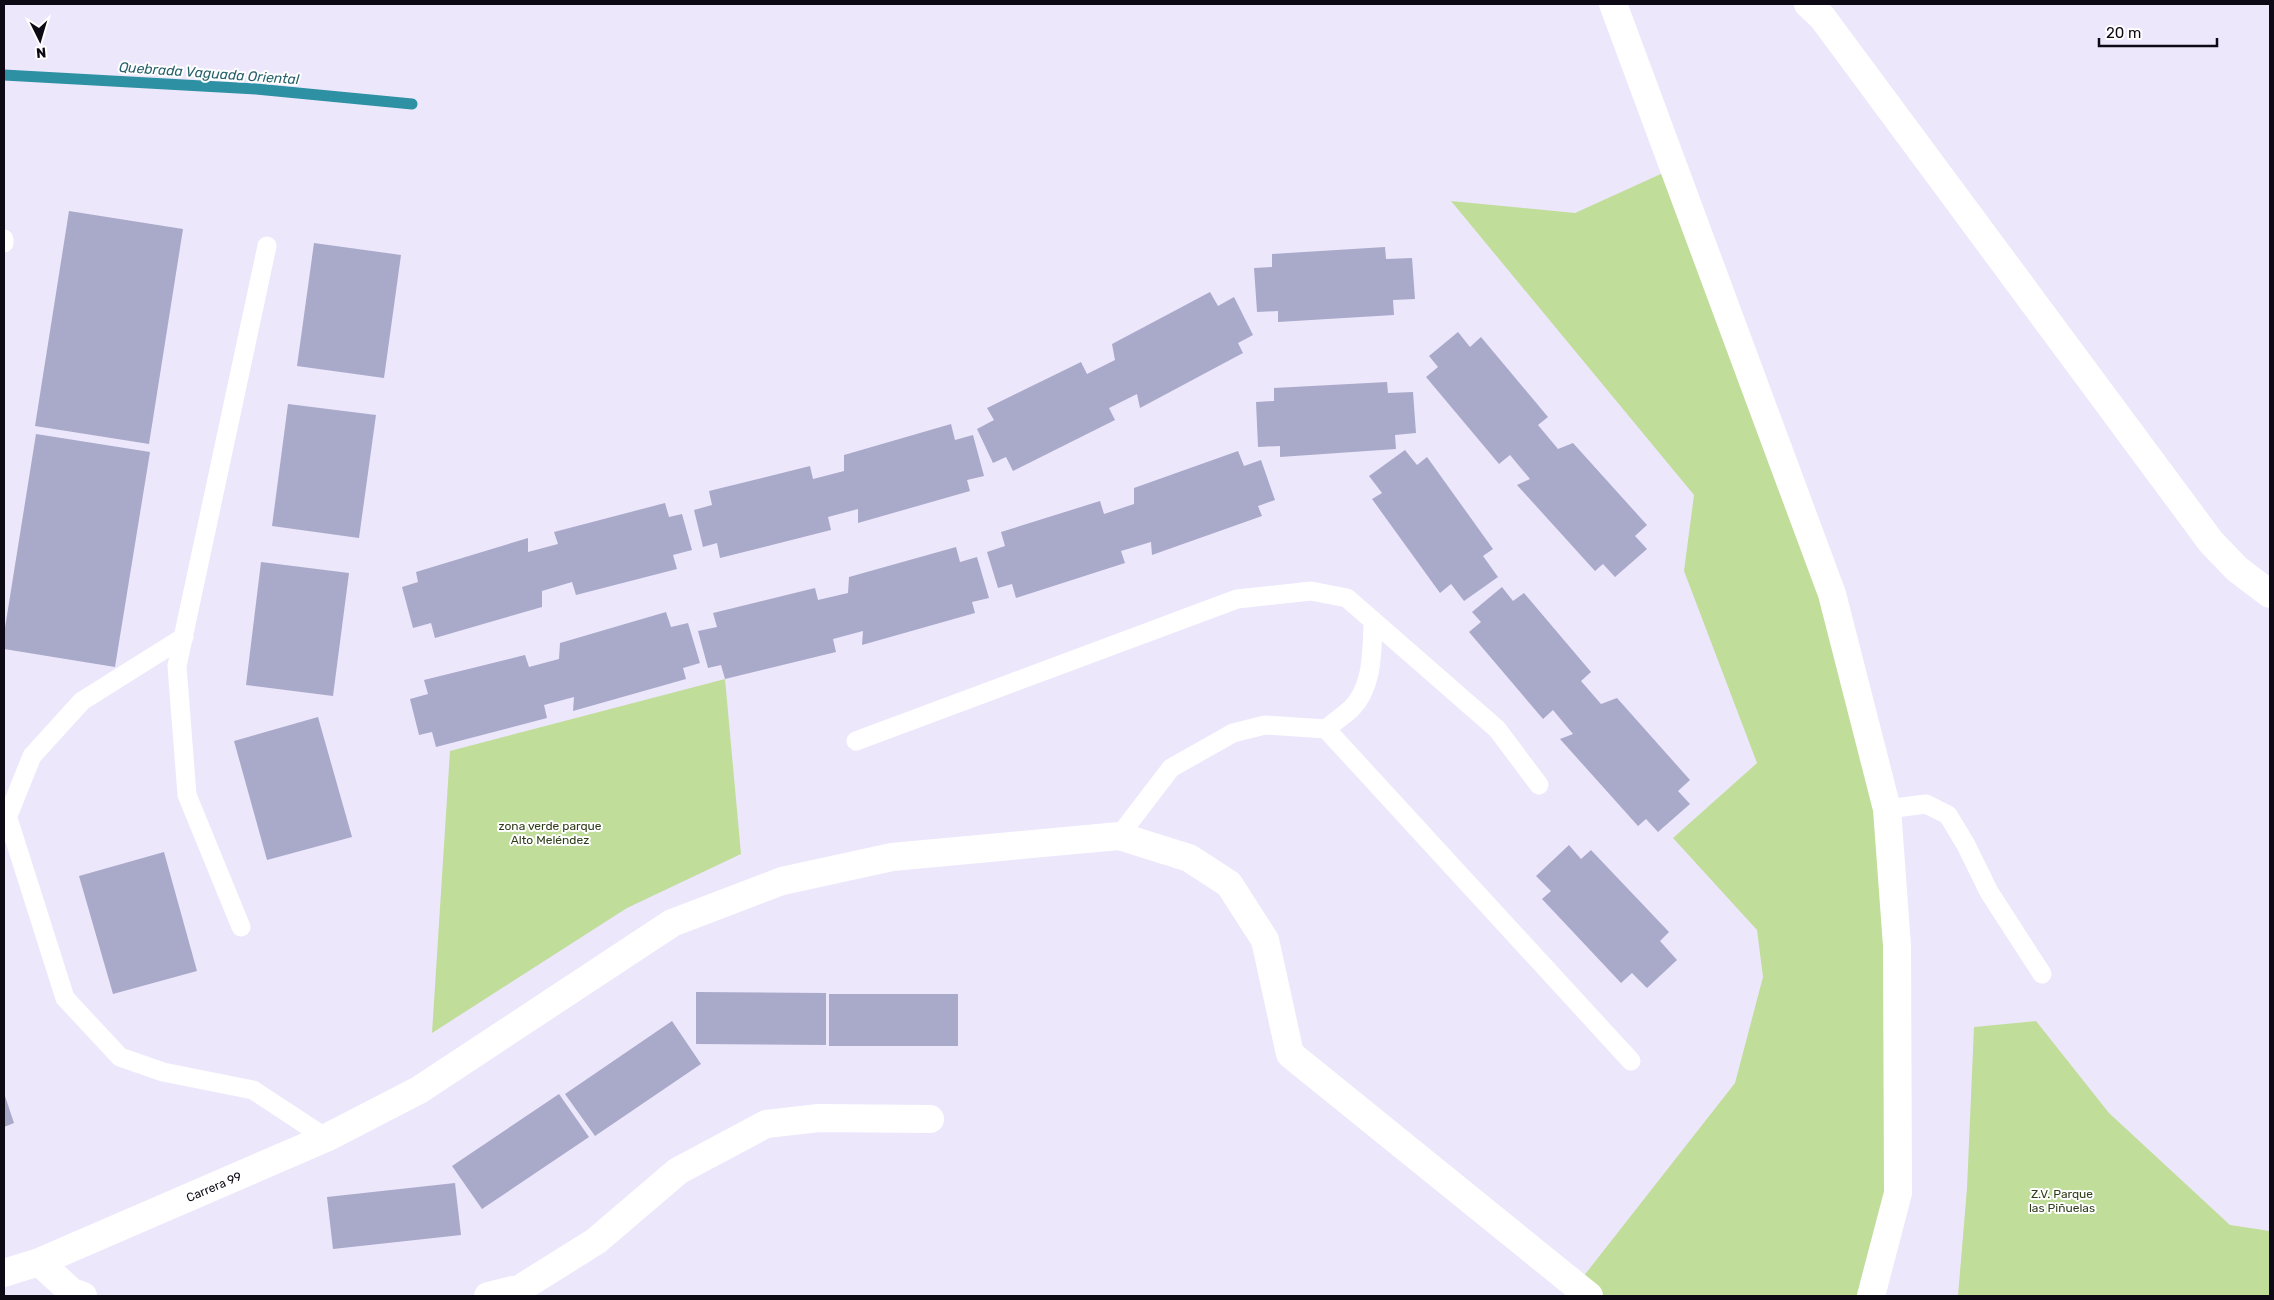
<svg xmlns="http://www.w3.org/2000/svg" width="2274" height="1300" font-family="Rubik,sans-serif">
<rect width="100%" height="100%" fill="#ede7fc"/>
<!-- green -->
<path fill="#c1dd9a" d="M1663,173l164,423 47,198 18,153 1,244 -28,105h-268l-18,-14 156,-199 28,-106 -6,-47 -84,-92 84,-75 -73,-192 10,-76 -243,-294 124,12z
M725,679l16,175 -114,54 -195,125 18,-282z
M2036,1021l73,92 121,112 40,6v65h-312l9,-108 7,-161z"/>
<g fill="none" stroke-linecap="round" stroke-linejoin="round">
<!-- stream -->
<path stroke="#2d91a3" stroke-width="11" d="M4,75l252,14 156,15"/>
</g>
<!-- building -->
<path fill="#a9a9ca" d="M69,211l114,18 -34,215 -114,-18z
M314,243l87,12 -17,123 -87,-12z
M1385,247l1,12 26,-1 3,41 -22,1 1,15 -116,7v-11l-21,1 -3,-44 18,-1v-13z
M1210,292l8,14 16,-9 19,38 -15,8 5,10 -103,55 -3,-14 -28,14 6,12 -102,51 -7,-14 -13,6 -16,-34 17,-9 -7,-12 94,-46 6,12 28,-14 -3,-16z
M1458,332l12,15 11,-10 67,80 -10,8 20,24 15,-6 74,82 -12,11 12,13 -32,28 -12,-13 -8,7 -78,-86 13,-6 -20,-24 -11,9 -73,-87 12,-10 -9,-11z
M1387,382l1,11 25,-1 3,41 -21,2 1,14 -116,8v-11l-22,1 -2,-45 18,-1v-13z
M288,404l88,11 -17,123 -87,-12z
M951,424l4,16 18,-5 11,41 -17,4 3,11 -112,32v-14l-30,8 3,13 -111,28 -3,-15 -14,4 -9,-37 18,-5 -3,-14 101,-25 3,13 31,-8v-16z
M36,434l114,18 -35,215 -111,-18v-15z
M1405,450l12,15 10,-8 66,92 -10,7 15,21 -34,24 -13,-17 -11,9 -68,-94 10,-6 -13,-17z
M1238,451l6,15 17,-6 14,40 -17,6 4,10 -110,39 -1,-13 -30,9 4,12 -109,35 -4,-14 -14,4 -11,-36 18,-6 -4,-14 99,-31 4,13 30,-10v-16z
M665,503l4,14 13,-3 10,36 -19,5 4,14 -101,26 -4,-13 -30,9v16l-107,31 -4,-15 -18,5 -11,-41 16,-5 -2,-10 112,-34v14l30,-8 -4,-12z
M956,547l4,15 17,-5 12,41 -17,4 3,11 -113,32 1,-14 -30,8 3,13 -111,27 -4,-14 -13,3 -10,-37 19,-4 -4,-14 102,-25 3,12 30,-7 1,-16z
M261,562l88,11 -16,123 -87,-11z
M1502,587l11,14 11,-8 67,79 -10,9 20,23 16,-6 73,82 -12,11 12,13 -32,28 -12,-13 -8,7 -78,-87 13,-5 -20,-24 -10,9 -74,-87 12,-10 -9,-10z
M666,612l5,15 17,-4 12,40 -17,5 3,11 -113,32 1,-14 -30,8 3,13 -111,29 -4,-15 -13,3 -9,-36 18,-5 -4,-14 101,-25 4,12 30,-8 1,-16z
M318,717l34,120 -85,23 -33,-119z
M1569,845l12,14 10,-9 78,82 -9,9 17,19 -30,28 -15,-15 -11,10 -79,-84 9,-8 -15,-15z
M164,852l33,119 -84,23 -34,-118z
M696,992l130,1v52l-130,-1z
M829,994h129v52h-129z
M672,1021l29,43 -106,72 -30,-42z
M4,1093l10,30 -10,4z
M559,1094l30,43 -107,72 -30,-43z
M455,1183l6,52 -128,14 -6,-52z"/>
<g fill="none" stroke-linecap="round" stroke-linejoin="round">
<!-- service -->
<path stroke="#fff" stroke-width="19" d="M4,243v-4
M1326,729l305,332
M856,741l381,-142 74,-8 36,7 150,131 42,56
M4,806l61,192 55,59 43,15 90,18 73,48
M1887,809l39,-5 22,11 18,30 23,47 53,82
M7,818l25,-62 50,-55 102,-64
M1119,836l52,-68 62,-35 32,-8 61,4c8,-7 17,-13 25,-20 22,-22 21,-57 22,-86
M241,927l-54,-132 -10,-129 90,-420"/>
<!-- minor -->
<path stroke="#fff" stroke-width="28" d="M1613,4l219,590 55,215 10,137 1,247 -27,103
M1808,4l14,13 389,525 26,27 33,25
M39,1262l33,30 11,4
M4,1273l35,-11 287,-124 93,-48 253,-167 110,-42 110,-24 227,-21 70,22 40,26 36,56 25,114 299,242
M488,1296l33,-8 75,-47 82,-70 88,-47 53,-6 111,1"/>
</g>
<g text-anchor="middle" stroke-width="4" stroke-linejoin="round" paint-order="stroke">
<!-- park labels -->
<g font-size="12" fill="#2f3d19" stroke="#fff">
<text x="550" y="830">zona verde parque<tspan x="550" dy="14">Alto Meléndez</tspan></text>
<text x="2062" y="1198">Z.V. Parque<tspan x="2062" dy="14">las Piñuelas</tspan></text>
</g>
<!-- street labels -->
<g font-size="12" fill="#0e0a15" stroke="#fff">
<text transform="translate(214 1187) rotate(-23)" y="4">Carrera 99</text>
</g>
<!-- water labels -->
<g font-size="14" font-style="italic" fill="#28616a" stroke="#fff">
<text transform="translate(209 73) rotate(4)" y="5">Quebrada Vaguada Oriental</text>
</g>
</g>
<!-- border -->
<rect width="2274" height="1300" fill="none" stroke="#0e0a15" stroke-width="10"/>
<!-- north arrow -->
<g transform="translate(40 40) rotate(175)" stroke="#ffffff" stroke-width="4" paint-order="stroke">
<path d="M0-4L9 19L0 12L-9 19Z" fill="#0e0a15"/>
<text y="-8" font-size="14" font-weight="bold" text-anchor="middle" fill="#0e0a15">N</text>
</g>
<!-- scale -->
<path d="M2099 38v8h118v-8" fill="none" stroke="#0e0a15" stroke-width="2.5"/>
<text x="2106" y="38" font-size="15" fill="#0e0a15" stroke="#ffffff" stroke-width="4" paint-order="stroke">20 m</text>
</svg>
